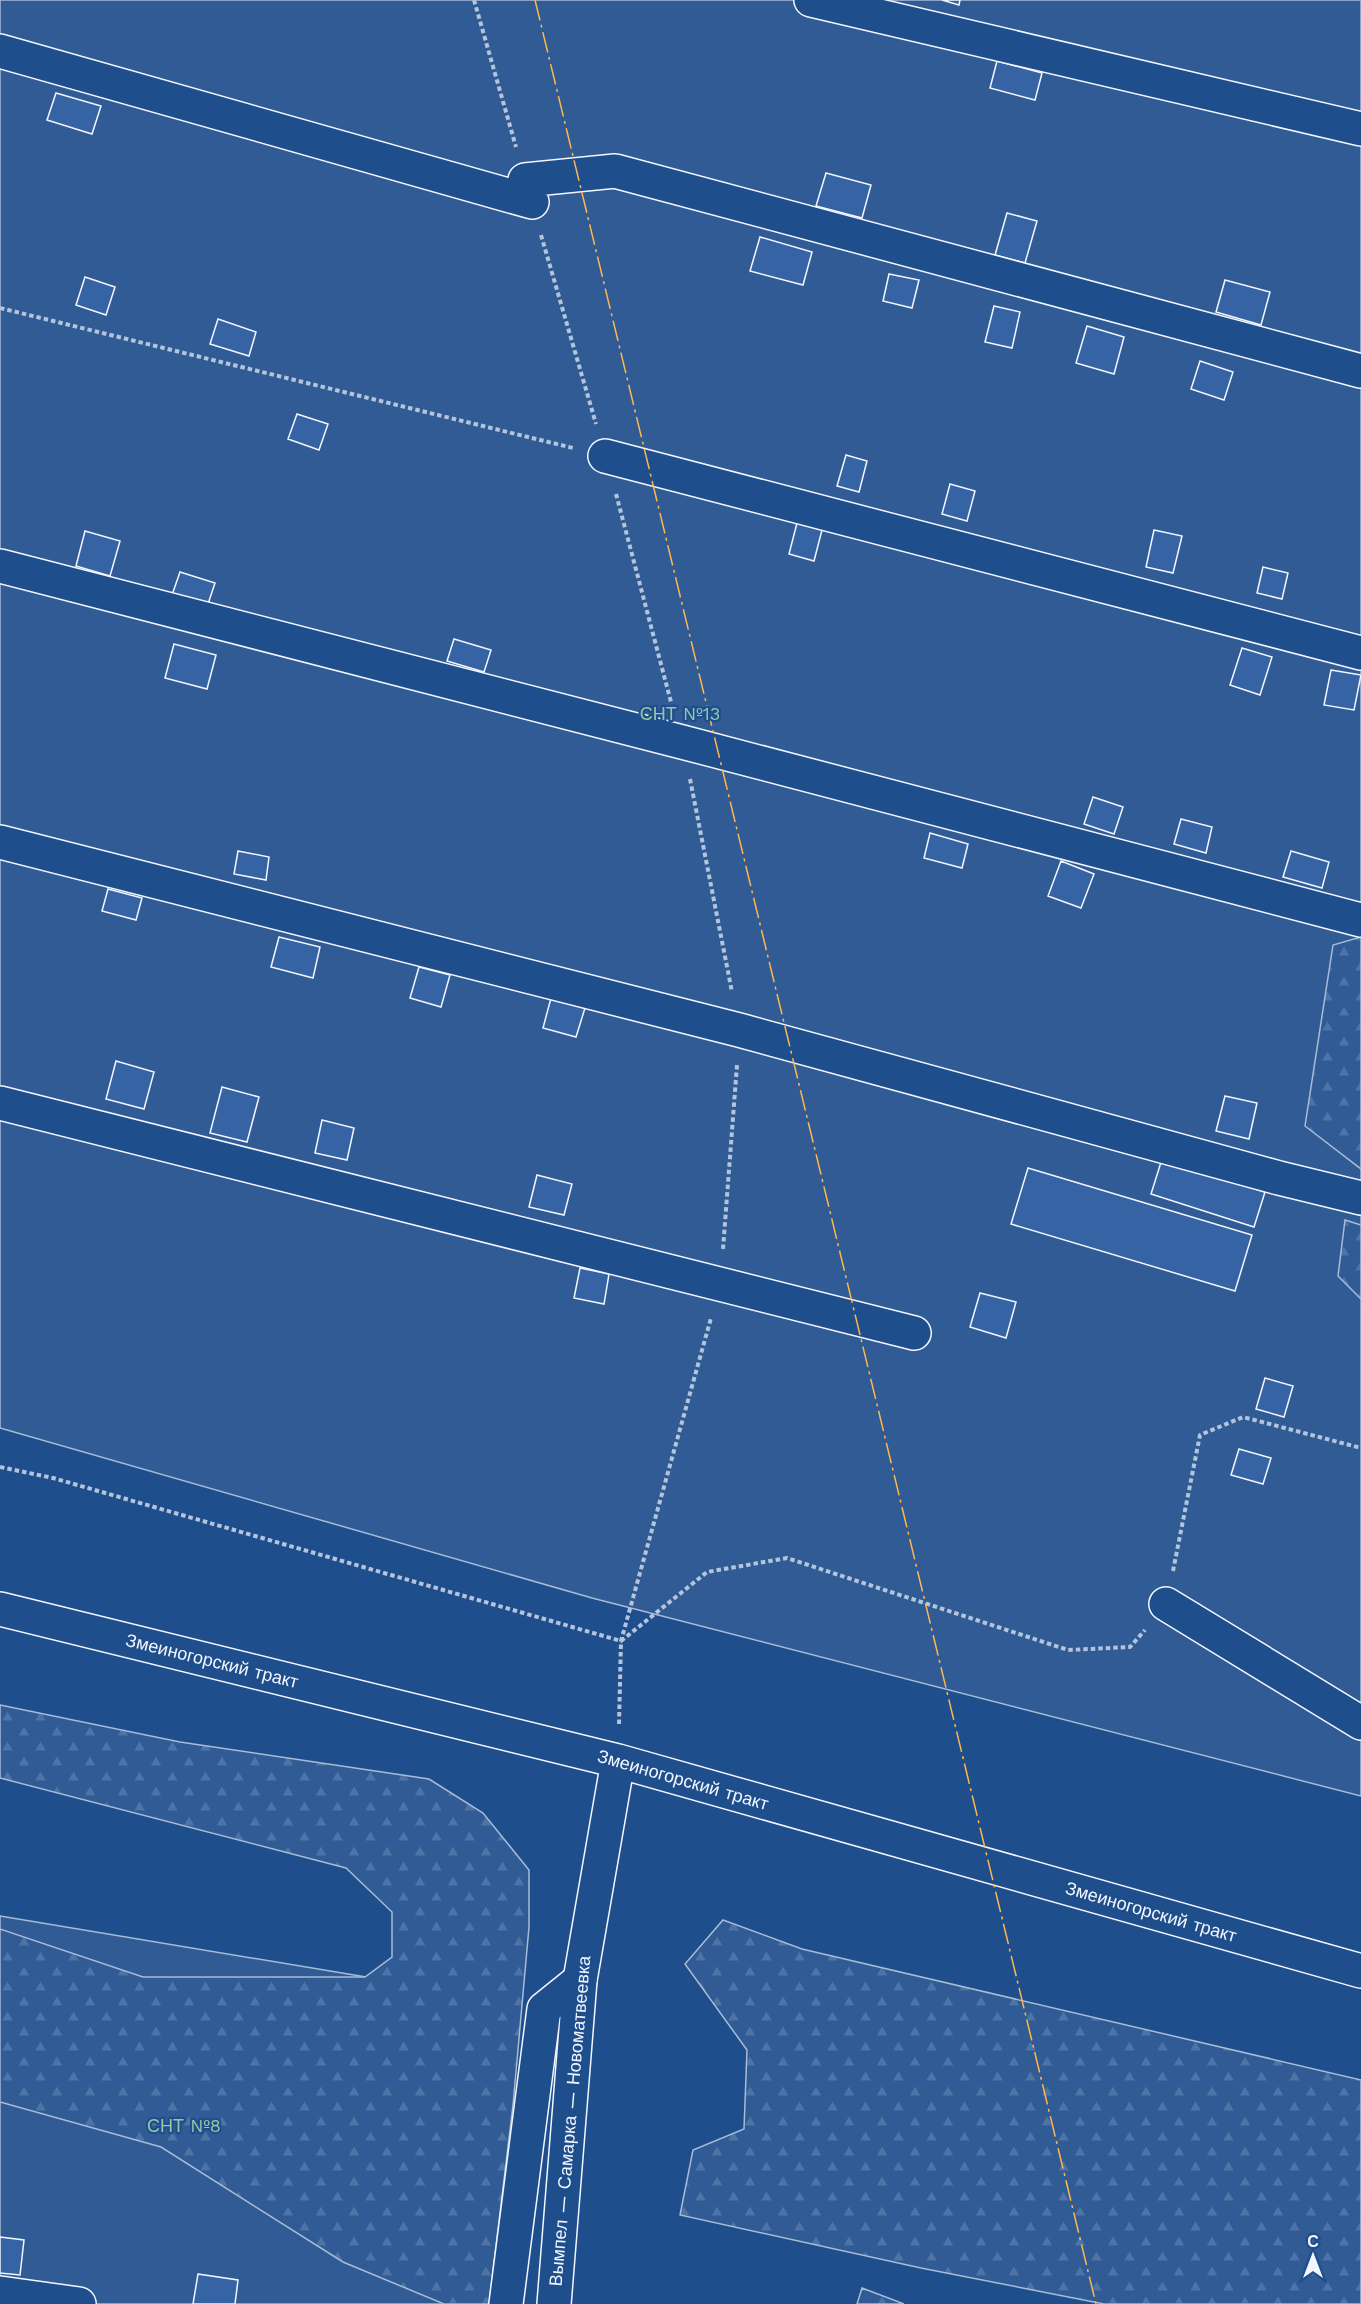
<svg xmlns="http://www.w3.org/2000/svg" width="1361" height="2304" font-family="'Work Sans',sans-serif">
<defs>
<pattern id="forest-firs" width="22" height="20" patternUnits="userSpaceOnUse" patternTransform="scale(1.5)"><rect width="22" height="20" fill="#305b95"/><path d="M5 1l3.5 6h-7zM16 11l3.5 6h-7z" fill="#4e73a5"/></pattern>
</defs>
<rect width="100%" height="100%" fill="#1f4e8c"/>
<!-- built -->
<path fill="#305b95" stroke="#a8bbd7" stroke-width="1.5" d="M0,0h1361v1796l-769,-198 -592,-170z
M0,1916l366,61 129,29 3,298h-498z"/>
<!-- forest -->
<path fill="url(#forest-firs)" stroke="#a8bbd7" stroke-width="1.5" d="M1361,937v232l-56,-43 28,-181z
M1345,1220l16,5v74l-23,-23z
M0,1705l180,37 249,37 54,34 46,57v57l-16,178 -24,199h-45l-101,-42 -182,-115 -161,-45v-173l143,48h222l27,-20v-45l-46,-44 -346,-90z
M723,1920l79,29 559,131v224h-257l-183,-36 -241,-53 13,-65 51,-21 3,-79 -62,-86z
M862,2288l42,16h-47z"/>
<!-- building -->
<path fill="#3563a3" stroke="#f2f6ff" stroke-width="1.5" d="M942,0h18l-1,5z
M997,61l45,12 -7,27 -45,-12z
M56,93l45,13 -9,28 -45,-14z
M826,173l45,12 -9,33 -46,-12z
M1007,213l30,8 -12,42 -30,-8z
M760,237l52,15 -9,33 -53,-14z
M889,274l30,6 -7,28 -29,-7z
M85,277l30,10 -9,28 -30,-10z
M1225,280l45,12 -9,33 -45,-13z
M994,306l26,6 -8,36 -27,-6z
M218,319l38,13 -7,24 -39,-12z
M1087,326l37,11 -10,37 -38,-11z
M1200,361l33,11 -9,28 -33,-11z
M297,414l31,10 -9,26 -31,-11z
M846,455l21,6 -8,31 -22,-6z
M950,484l25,7 -8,30 -25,-7z
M797,523l25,7 -8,31 -25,-7z
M1154,530l28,6 -9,37 -27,-6z
M85,531l35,10 -10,35 -34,-10z
M1263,567l25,6 -6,26 -25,-6z
M180,572l35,11 -8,24 -35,-12z
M454,639l37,11 -7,22 -37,-11z
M174,644l42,11 -9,34 -42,-11z
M1242,648l30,9 -12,38 -30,-10z
M1331,670l30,5 -7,35 -30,-5z
M1093,797l30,10 -9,27 -30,-10z
M1181,819l31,8 -6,26 -32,-9z
M930,833l38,11 -6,24 -38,-10z
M238,851l31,6 -3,23 -32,-6z
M1291,851l38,11 -7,26 -39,-11z
M1061,861l33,13 -13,34 -33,-12z
M108,889l34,9 -6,22 -34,-9z
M279,937l41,10 -7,31 -42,-11z
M419,967l31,8 -9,32 -31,-9z
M551,998l34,10 -9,29 -33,-9z
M116,1061l38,11 -10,37 -38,-10z
M222,1087l37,10 -12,45 -37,-9z
M1225,1096l32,7 -8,36 -33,-8z
M322,1120l32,8 -7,32 -32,-7z
M1162,1159l103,33 -11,35 -103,-33z
M1028,1168l224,67 -17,56 -224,-67z
M537,1175l35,9 -8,31 -35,-8z
M580,1268l29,6 -5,30 -30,-6z
M980,1293l36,9 -10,36 -36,-11z
M1265,1378l28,8 -9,31 -28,-8z
M1239,1449l32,9 -8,26 -32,-9z
M0,2237l24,3 -4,35 -20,-2z
M198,2274l40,6 -3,24h-42z"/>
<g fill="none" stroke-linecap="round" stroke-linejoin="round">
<!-- minor casing -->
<g stroke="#f2f6ff" stroke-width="36">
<path id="minor" d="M811,0l550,129
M0,51l532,151
M525,180l90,-9 746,200
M605,456l756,197
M0,566l682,176 679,178
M0,842l739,188 540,148 82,20
M0,1103l914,230
M1166,1604l195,119
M0,2293l79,11
M506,2304l38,-295 36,-29"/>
</g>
<!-- major casing -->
<g stroke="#f2f6ff" stroke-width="36">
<path id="major" d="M0,1609l618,152 743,210
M554,2304l26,-324 38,-219"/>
</g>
<!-- path -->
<path stroke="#b3c4dc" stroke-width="4" stroke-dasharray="4.5 3" stroke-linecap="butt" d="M474,0l42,147
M541,235l55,189
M0,308l573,140
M616,494l55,208
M690,779l42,213
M723,1249l14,-184
M0,1467l53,11 568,163 86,-69 80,-14 281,92 62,-3 15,-17
M1173,1571l27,-136 43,-18 118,31
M619,1724l2,-83 90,-323"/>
<!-- minor -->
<use href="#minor" stroke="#1f4e8c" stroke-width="33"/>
<!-- major -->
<use href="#major" stroke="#1f4e8c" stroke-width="33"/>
<!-- power -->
<path stroke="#ffb74d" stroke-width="1.5" stroke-dasharray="21 4.5 3 4.5" stroke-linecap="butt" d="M535,0l561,2304"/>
</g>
<g text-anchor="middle" stroke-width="4.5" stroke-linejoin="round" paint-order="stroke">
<!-- park labels -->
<g font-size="18" fill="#97c8a6" stroke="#1f4e8c">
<text x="680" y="720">СНТ №13</text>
<text x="184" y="2132">СНТ №8</text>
</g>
<!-- street labels -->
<g font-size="18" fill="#f2f6ff" stroke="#1f4e8c">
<text transform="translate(212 1661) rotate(14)" y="6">Змеиногорский тракт</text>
<text transform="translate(683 1780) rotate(16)" y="6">Змеиногорский тракт</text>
<text transform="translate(1151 1912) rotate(16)" y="6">Змеиногорский тракт</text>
<text transform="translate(570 2121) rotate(-85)" y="6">Вымпел — Самарка — Новоматвеевка</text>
</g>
</g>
<!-- north arrow -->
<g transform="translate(1313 2256)" stroke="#1f4e8c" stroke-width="4.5" paint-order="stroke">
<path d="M0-4.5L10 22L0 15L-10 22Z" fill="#f2f6ff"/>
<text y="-9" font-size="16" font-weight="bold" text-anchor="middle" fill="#f2f6ff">С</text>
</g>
</svg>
